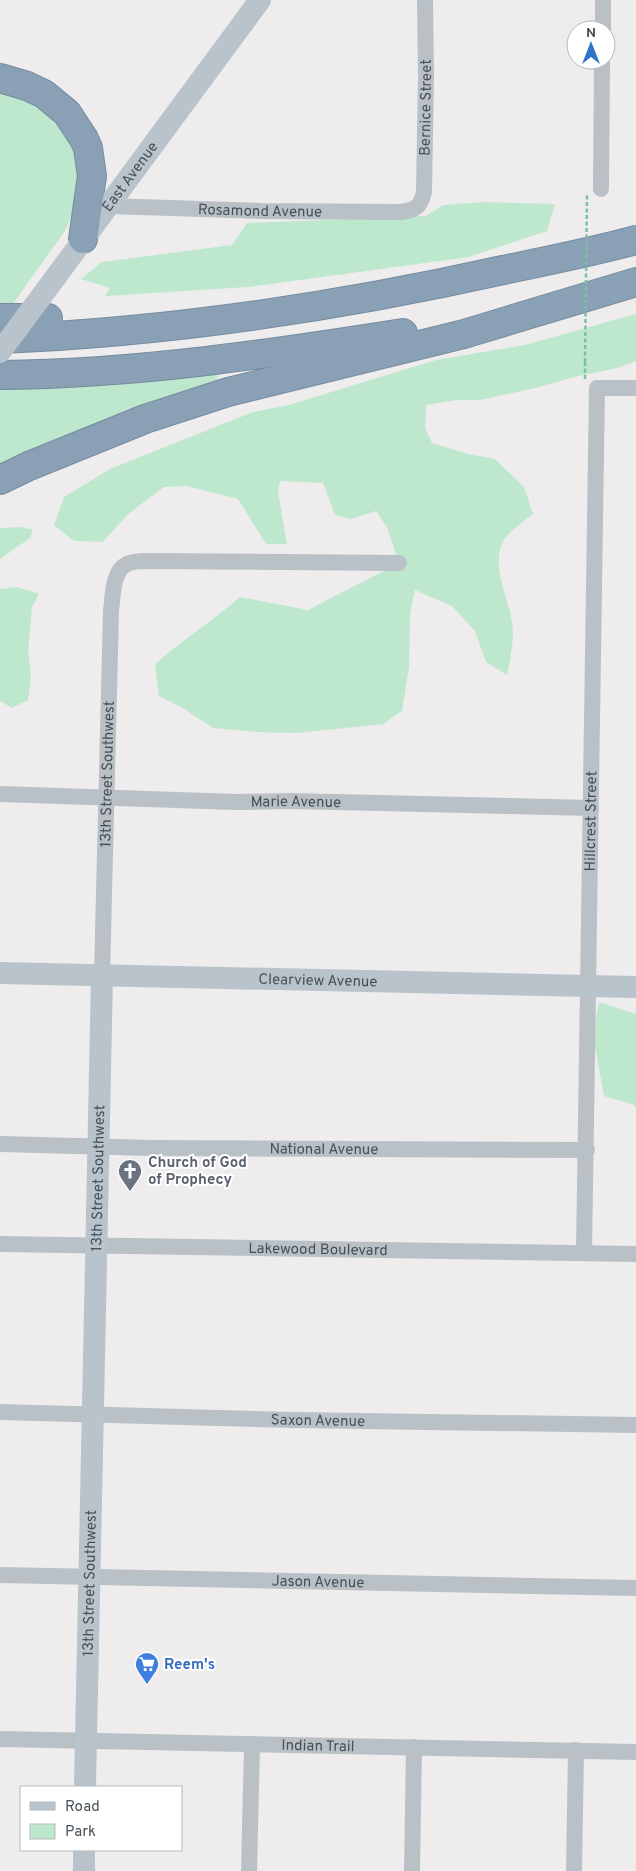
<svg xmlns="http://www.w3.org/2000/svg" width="636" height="1871" font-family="Overpass,sans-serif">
<rect width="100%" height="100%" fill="#eeecec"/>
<!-- green -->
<path fill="#bee8cd" d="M0,84l9,1 62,46 11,60 -17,40 -58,81 -7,-1z
M483,202l72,2 -8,27 -78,26 -221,30 -143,9 5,-8 -29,-9 21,-17 130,-17 15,-22 179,-7 17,-11z
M636,314v47l-18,7 -40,8 -42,12 -56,12h-23l-31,5 -1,23 7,15 36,11 27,5 29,28 9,27c-8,7 -25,18 -29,26 -14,25 4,56 8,82 3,16 -2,37 -5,53l-21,-13 -11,-31 -23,-25 -37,-16 -5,23 -1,54 -7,44 -19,13 -86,9 -42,-1 -42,-4 -32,-21 -22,-11 -4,-32c28,-24 57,-43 85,-67l68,13 91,-47 -12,-36 -11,-16 -25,8 -16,-4 -12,-32 -43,-2 -2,11 9,52h-21l-28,-45 -51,-13 -23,1 -37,28 -24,27 -29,-1 -20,-16 10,-28 46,-28 143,-57 36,-7 147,-45 89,-15z
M218,371l-1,12 -91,27 -55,25 -71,35v-85z
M21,527l12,3 -3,8 -30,21v-31z
M17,587l22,7 -7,13 -4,45 3,25 -3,23 -16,8 -12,-7v-112z
M599,1002l37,12v93l-2,-2 -30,-9 -11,-60z"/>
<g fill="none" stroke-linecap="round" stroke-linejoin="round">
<!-- highway casing -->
<g stroke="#748ba1" stroke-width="30">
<path id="highway" d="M0,78l27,8 17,8 23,19 17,26 4,9 4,28 -9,63
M0,318h48
M0,339c170,-7 337,-32 503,-69 44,-9 89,-18 133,-30
M0,375c136,-1 269,-21 403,-42
M0,480l29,-14 116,-47 83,-27 236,-58 172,-52"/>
</g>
<!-- path -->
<path stroke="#7bc19c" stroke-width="2.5" stroke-dasharray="4 2.5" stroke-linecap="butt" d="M585,362v18"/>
<!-- street -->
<g stroke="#b9c1c7" stroke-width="16">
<path d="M603,30v-30"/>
<path d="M601,189l1,-129"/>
<path id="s1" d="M108,206l153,5 140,1c14,-2 20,-5 23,-20l2,-117 -1,-75"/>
<path id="s2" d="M0,794l235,8 56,-1 300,7"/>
<path id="s3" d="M102,976l9,-365c2,-14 1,-40 16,-47 6,-3 13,-3 20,-3l252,2"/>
<path id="s4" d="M0,1144l152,4 435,2"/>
<path id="s5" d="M0,1244l636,10"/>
<path id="s6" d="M584,1253l13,-865h39"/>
<path id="s7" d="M0,1412l295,8 341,5"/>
<path id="s8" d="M0,1575l636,13"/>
<path id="s9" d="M0,1739l636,13"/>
<path d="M249,1871l3,-127"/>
<path d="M412,1871l2,-124"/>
<path d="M574,1871l2,-121"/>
</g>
<!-- secondary -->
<g stroke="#b9c3cc" stroke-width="22">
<path id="s10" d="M55,278l205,-278"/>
<path id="s11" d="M0,973l636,14"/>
<path id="s12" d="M85,1787l17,-811"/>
<path d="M84,1871v-21"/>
</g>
<!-- highway -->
<use href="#highway" stroke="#89a0b5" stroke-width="28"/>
<!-- path-bridge -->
<path stroke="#7bc19c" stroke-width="2.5" stroke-dasharray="4 2.5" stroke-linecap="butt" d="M585,362l2,-167"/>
<!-- secondary-bridge -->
<path stroke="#b9c3cc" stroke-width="22" d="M0,352l55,-74"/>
</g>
<!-- icons -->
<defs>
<g id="church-pin" transform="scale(1.25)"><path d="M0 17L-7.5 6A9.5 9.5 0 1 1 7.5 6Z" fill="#6b7280" stroke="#fff"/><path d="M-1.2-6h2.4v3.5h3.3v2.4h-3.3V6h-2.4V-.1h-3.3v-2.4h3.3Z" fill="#fff"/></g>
<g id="supermarket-pin" transform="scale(1.25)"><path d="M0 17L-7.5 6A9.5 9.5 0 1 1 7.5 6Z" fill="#3f7fe0" stroke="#fff"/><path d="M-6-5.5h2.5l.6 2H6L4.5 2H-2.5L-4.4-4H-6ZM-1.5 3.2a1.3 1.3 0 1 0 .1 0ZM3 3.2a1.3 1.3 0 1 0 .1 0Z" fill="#fff"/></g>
</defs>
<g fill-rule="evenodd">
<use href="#church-pin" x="130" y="1171"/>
<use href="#supermarket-pin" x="147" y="1664"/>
</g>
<g text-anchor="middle" stroke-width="4" stroke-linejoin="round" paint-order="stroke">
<!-- street labels -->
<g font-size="15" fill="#475057" stroke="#fff">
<text dy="5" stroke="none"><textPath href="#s1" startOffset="411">Bernice Street</textPath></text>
<text dy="5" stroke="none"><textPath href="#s10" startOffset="126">East Avenue</textPath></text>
<text dy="5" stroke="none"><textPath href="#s1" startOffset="152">Rosamond Avenue</textPath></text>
<text dy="5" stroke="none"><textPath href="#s3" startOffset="202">13th Street Southwest</textPath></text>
<text dy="5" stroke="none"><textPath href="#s2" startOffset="296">Marie Avenue</textPath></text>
<text dy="5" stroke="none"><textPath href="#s6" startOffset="432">Hillcrest Street</textPath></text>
<text dy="5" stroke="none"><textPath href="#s11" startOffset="318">Clearview Avenue</textPath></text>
<text dy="5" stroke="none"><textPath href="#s4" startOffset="324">National Avenue</textPath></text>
<text dy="5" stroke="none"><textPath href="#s12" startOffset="609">13th Street Southwest</textPath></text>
<text dy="5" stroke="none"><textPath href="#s5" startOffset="318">Lakewood Boulevard</textPath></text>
<text dy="5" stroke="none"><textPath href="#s7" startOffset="318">Saxon Avenue</textPath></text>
<text dy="5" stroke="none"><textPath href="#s8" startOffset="318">Jason Avenue</textPath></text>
<text dy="5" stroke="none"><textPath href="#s12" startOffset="204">13th Street Southwest</textPath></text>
<text dy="5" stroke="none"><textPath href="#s9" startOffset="318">Indian Trail</textPath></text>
</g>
<!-- worship labels -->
<g font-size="15" font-weight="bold" fill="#5b616d" stroke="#fff" text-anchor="start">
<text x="148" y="1167">Church of God<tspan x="148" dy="17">of Prophecy</tspan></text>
</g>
<!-- shop labels -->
<g font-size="15" font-weight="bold" fill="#366cbe" stroke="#fff" text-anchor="start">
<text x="164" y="1669">Reem's</text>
</g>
</g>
<!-- legend -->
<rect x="20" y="1786" width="162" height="65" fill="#ffffff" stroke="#b5b9bc"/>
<rect x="30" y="1802" width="25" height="8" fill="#b9c3cc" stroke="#b5b9bc"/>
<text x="65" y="1811" font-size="15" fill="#475057">Road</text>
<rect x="30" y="1824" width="25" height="15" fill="#bee8cd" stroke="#b5b9bc"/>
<text x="65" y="1836" font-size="15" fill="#475057">Park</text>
<!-- north arrow -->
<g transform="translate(591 45)"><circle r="24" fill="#ffffff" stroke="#b5b9bc"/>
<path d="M0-4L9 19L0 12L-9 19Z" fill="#2e75c6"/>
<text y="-8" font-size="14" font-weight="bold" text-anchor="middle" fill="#475057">N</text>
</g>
</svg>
